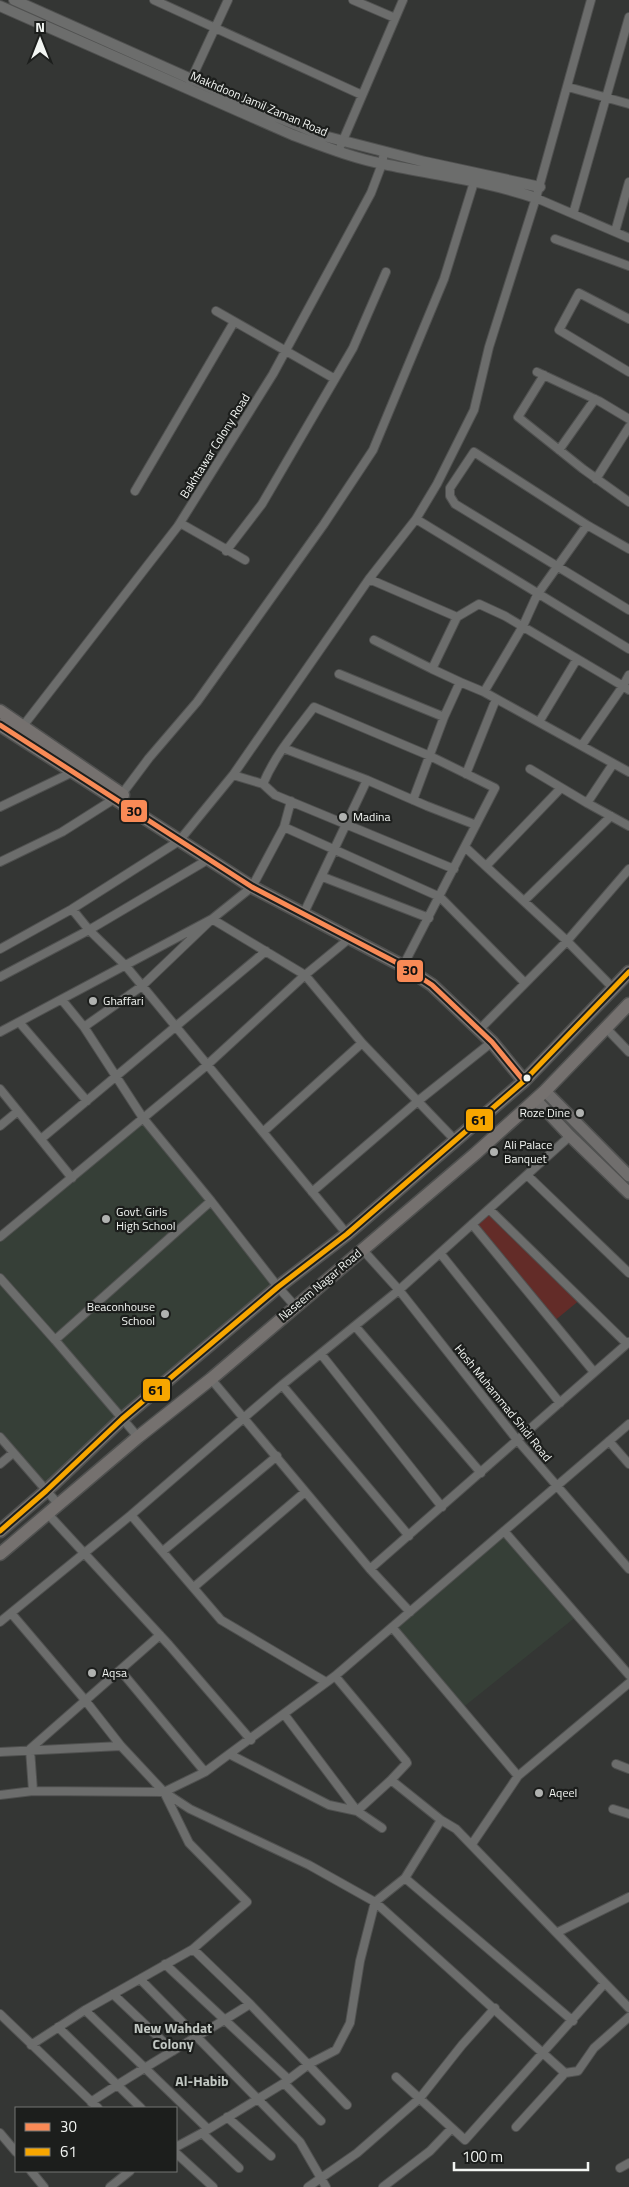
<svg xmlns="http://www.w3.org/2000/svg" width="629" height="2187" font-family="'Titillium Web',sans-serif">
<rect width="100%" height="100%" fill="#343634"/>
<!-- built -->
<path fill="#363f37" d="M143,1118l135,169 -232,204 -46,-54v-200z
M504,1531l73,85 -116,93 -69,-82z"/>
<!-- green -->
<path fill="#632c28" d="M489,1209l92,90 -28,23 -81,-98z"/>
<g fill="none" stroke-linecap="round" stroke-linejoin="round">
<!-- minor casing -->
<g stroke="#505150" stroke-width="10">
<path id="minor" d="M154,0l208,95
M353,0l42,18
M190,82l38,-82
M568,87l61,17
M341,145l62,-145
M536,198l93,40
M573,214l56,-197
M615,232l14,-50
M555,239l74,27
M216,311l119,68
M629,319l-50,-26 -20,37 70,42
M537,372l62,29 30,18
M544,375l-26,42 65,52 46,33
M559,450l36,-51
M596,479l33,-52
M135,491l99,-169
M416,519l213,130
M180,523l65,37
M587,525l-50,70 -14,31 -39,66 145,80
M629,549l-42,-24 -113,-73 -24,36v8l5,8 174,106
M226,551l36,-47 91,-156 33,-76
M369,579l88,38
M374,640l58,29
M339,674l105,43
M629,675l-6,11 6,4
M460,682l24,10
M539,722l38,-63
M23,726l155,-200 95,-152 98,-181 11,-29 2,-12
M283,748l84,32
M613,764l-26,39 42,23
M530,769l57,34
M466,774l30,-75
M233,775l30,9c12,-29 32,-52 51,-77l116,49 65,32 -92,178
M263,784l12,11 179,74
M413,800l31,-83 16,-35 -28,-13 25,-52 22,-13 26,12 118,70 -41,59
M0,807l73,-35
M284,827l156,70 84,85
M465,847l102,94 46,47
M0,862l62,-30 60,-38 27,-36 48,-56 127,-178 49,-74 71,-171 30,-97
M486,866l75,-78
M323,877l106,41
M524,901l87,-85
M72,909l17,21 36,35 222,269
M303,915l64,-135 60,26 49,19
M0,949l72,-40 107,-68 54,-66 136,-196 47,-60 21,-35 37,-74 15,-63 47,-149 55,-198
M0,977l89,-47 120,-71
M62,1000l22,27 59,91 68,83
M19,1022l68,79
M84,1027l58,-41 70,-67 93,56 57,68 93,97
M606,1028l23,24
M478,1031l89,-90 62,-72
M0,1032l212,-113 40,-32 32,-60 7,-26
M0,1089l72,89
M0,1126l18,-15
M263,1132l99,-89
M41,1139l225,-188
M527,1175l102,98
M312,1192l106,-91 74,-59
M489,1209l138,135
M472,1224l122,148
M0,1237l206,-171 99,-91 45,-37
M362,1249l37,41 119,151 111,128
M440,1253l120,150
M0,1278l55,62
M355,1326l126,147
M321,1354l121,153
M211,1379l159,190 40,43
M282,1385l127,151
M0,1437l59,68
M138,1437l-83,-97 156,-139 67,86 17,19
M609,1441l20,23
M0,1464l13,-11
M48,1514l121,131 82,95
M504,1531l125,144
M163,1551l114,-95
M370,1569l259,-227
M194,1587l111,-95
M11,1613l74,87 36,46 43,46 26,17 119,56 66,37 190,171 13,-2 16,-23 35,-31
M0,1622l131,-107
M392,1627l126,149 -46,68
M120,1670l85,102
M335,1676l71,85 1,2 -16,17 50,40 15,9 173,179
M326,1682l-105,-62 -90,-105 151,-130 117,-95 171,-154
M284,1714l73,97 25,17
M0,1752l121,-6
M231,1755l98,50 28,6 34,-31
M616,1764l13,5
M518,1776l111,-93
M33,1791l-3,-42 130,-114
M0,1795l33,-4 131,1 41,-20 130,-96 294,-252
M613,1809l16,5
M441,1820l-36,58 168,143
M558,1932l71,-35
M193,1949l57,55 97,101
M165,1964l123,115
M140,1979l160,163 26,45
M113,1994l60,57
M85,2010l123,119
M0,2014l98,94
M58,2027l83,81
M31,2045l54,-35 108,-61 54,-47 -58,-59 -24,-49
M396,2077l69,63 139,-156
M284,2083l37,38
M91,2102c52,-35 107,-65 159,-98
M227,2117l44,39
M516,2127l49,-54
M0,2133l16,19
M202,2133l37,35
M176,2147l26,-14 82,-50 25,-19 27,-14 14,-27 10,-62 15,-59 30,-24
M176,2153l37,34
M620,2168l9,-5
M31,2171l13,16
M110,2187l20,-16
M308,2187l49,-34 63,-55 42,-53 33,-37
M383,2187l47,-36 21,-22"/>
</g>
<!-- tertiary casing -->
<g stroke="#505150" stroke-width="12">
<path id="tertiary" d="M14,0l251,112 59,24 101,26 115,25
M0,6l293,129c30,11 60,23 91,29 51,11 103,17 152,34"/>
</g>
<!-- secondary casing -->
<g stroke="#505150" stroke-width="14">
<path id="secondary" d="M545,1091l84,85
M536,1100l34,36 59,57"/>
</g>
<!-- primary casing -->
<g stroke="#505150" stroke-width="15">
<path id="primary" d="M0,711l123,84
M0,725l252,162 151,79 29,19 60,57 32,39
M0,1531l46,-40 76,-72 156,-132 69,-53 177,-153 105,-109
M0,1554l138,-117 73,-58 264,-225 70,-63 84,-87"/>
</g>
<!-- minor -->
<use href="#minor" stroke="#6c6d6c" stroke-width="8"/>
<!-- tertiary -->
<use href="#tertiary" stroke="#6c6d6c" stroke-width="10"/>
<!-- secondary -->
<use href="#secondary" stroke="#706e6d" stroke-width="11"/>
<!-- primary -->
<use href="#primary" stroke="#75716f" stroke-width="12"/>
<!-- bus-1 casing -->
<g stroke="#1c1e1c" stroke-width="9">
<path id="bus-1" d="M0,725l252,162 151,79 29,19 60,57 32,39"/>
</g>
<!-- bus-2 casing -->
<g stroke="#1c1e1c" stroke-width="9">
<path id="bus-2" d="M0,1531l46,-40 76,-72 156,-132 69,-53 177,-153 105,-109"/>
</g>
<!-- bus-1 -->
<use href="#bus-1" stroke="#f98a56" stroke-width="5"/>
<!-- bus-2 -->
<use href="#bus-2" stroke="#f7a600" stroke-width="5"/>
</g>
<!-- markers -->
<g fill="#b0b2b0" stroke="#1c1e1c" stroke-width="2">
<circle cx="343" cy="817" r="5"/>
<circle cx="93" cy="1001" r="5"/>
<circle cx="580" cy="1113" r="5"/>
<circle cx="494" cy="1152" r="5"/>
<circle cx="106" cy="1219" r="5"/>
<circle cx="165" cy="1314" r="5"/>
<circle cx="92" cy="1673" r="5"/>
<circle cx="539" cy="1793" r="5"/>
</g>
<circle fill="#f2f5f2" stroke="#1c1e1c" stroke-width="2" cx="527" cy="1078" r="4.5"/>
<g text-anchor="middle" stroke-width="4.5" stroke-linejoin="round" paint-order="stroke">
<!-- street labels -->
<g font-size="12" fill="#f2f5f2" stroke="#1c1e1c">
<text transform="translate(259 104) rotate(23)" y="4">Makhdoon Jamil Zaman Road</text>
<text transform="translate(215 446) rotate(-58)" y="4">Bakhtawar Colony Road</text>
<text transform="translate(320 1285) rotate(-40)" y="4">Naseem Nagar Road</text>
<text transform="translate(503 1403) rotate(51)" y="4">Hosh Muhammad Shidi Road</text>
</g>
<!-- poi labels -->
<g font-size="12" fill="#f2f5f2" stroke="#1c1e1c" text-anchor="start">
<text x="353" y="821">Madina</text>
<text x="103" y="1005">Ghaffari</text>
<text x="570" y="1117" text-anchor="end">Roze Dine</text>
<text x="504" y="1149">Ali Palace<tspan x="504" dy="14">Banquet</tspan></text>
<text x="116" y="1216">Govt. Girls<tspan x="116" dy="14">High School</tspan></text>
<text x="155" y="1311" text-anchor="end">Beaconhouse<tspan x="155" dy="14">School</tspan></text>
<text x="102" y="1677">Aqsa</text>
<text x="549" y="1797">Aqeel</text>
</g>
<!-- neighbourhood labels -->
<g font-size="14" font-weight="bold" fill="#c2c8c3" stroke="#1c1e1c">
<text x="173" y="2033">New Wahdat<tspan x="173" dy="16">Colony</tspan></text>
<text x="202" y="2086">Al-Habib</text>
</g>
</g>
<g stroke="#1c1e1c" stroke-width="2">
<rect x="120" y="799" width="28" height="24" rx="5" fill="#f98a56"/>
<rect x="396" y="959" width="28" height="24" rx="5" fill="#f98a56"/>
<rect x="465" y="1108" width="29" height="24" rx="5" fill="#f7a600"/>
<rect x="142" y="1378" width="29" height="24" rx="5" fill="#f7a600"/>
</g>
<g font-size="14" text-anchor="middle" font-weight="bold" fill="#111">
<text x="134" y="816">30</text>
<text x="410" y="975">30</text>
<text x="479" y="1125">61</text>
<text x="156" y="1395">61</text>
</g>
<!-- legend -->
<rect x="15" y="2107" width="162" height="65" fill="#1c1e1c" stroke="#727472"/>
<rect x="25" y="2123" width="25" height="8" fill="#f98a56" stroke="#727472"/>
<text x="60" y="2132" font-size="15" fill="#f2f5f2">30</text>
<rect x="25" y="2148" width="25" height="8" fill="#f7a600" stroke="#727472"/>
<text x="60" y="2157" font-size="15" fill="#f2f5f2">61</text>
<!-- north arrow -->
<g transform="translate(40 40)" stroke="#1c1e1c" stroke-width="4" paint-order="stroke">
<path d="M0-4L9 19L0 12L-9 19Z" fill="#f2f5f2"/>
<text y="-8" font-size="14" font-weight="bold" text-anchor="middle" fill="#f2f5f2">N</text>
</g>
<!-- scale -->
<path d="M454 2162v8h134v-8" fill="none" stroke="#f2f5f2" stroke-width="2.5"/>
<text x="462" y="2162" font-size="15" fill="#f2f5f2" stroke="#1c1e1c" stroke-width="4" paint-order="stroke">100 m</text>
</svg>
